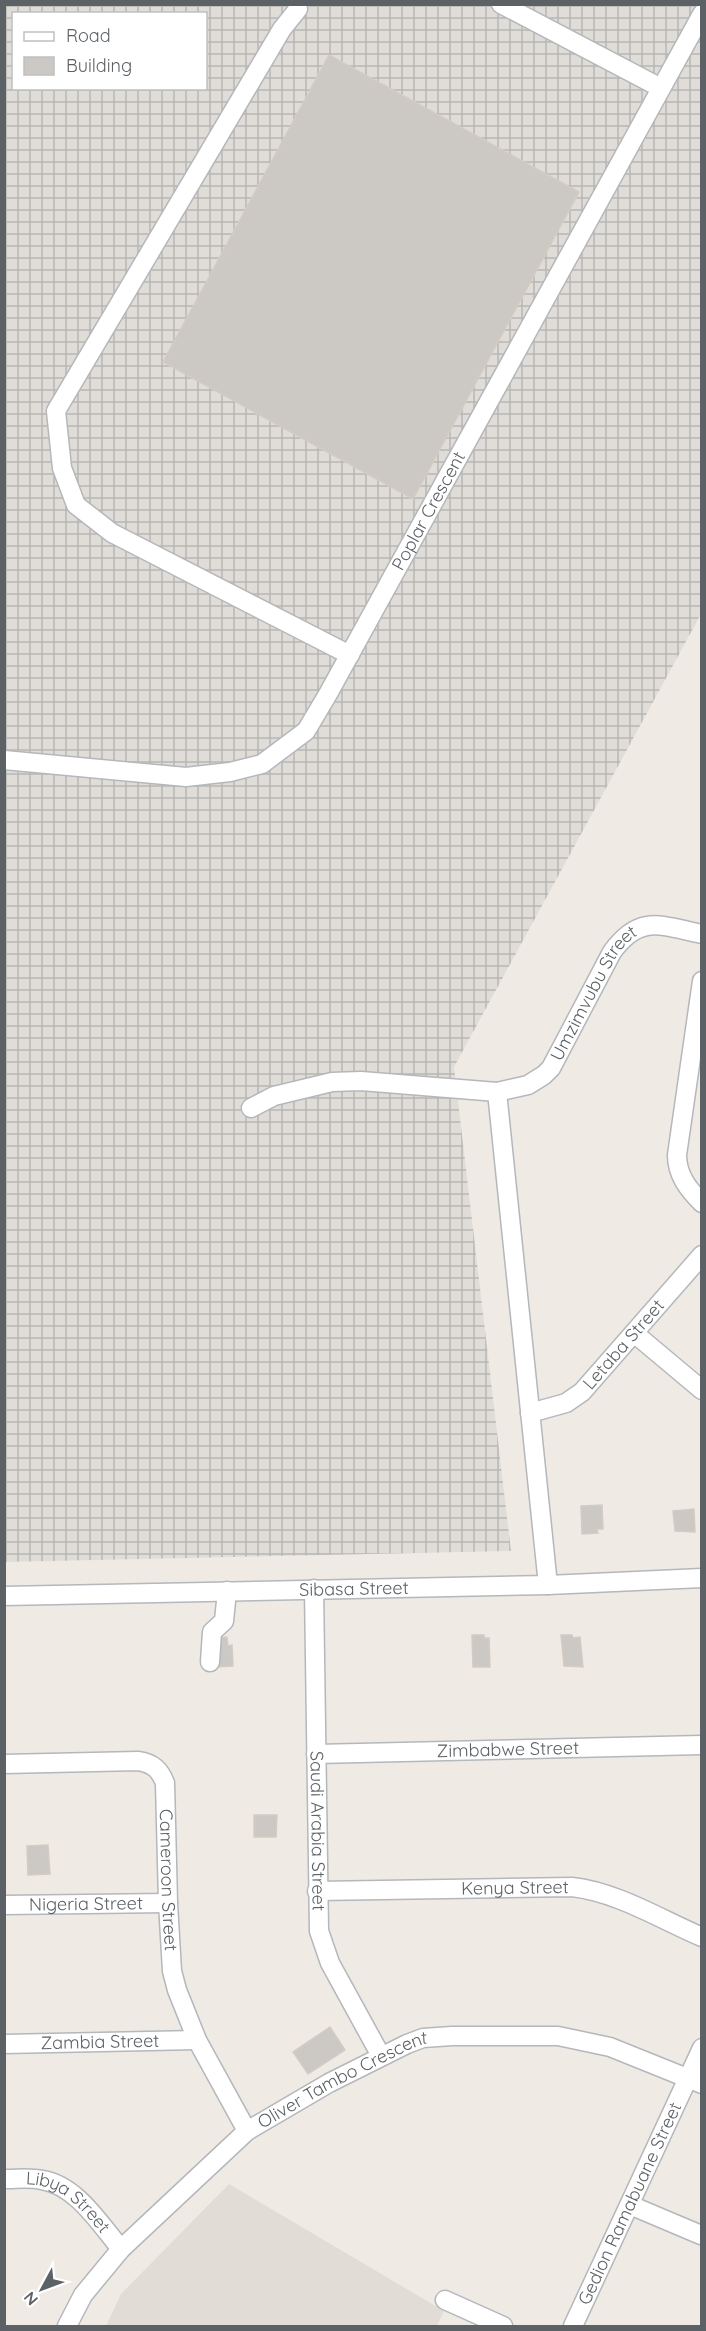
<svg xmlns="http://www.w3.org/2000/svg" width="706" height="2331" font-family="Quicksand,sans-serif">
<defs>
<pattern id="industrial-grid" width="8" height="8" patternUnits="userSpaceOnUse" patternTransform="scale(1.5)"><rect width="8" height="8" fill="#e0ddd8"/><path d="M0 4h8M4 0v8" fill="none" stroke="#b9b7b3"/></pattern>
</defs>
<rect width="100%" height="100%" fill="#efebe4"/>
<!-- industrial -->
<path fill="url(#industrial-grid)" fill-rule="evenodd" d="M4,5h697v609l-247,453 57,484 -506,11zM14,14h192v74h-192z"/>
<!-- education -->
<path fill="#e1dcd5" d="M229,2184l215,127 -7,15h-331l15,-32z"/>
<!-- building -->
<path fill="#ccc8c3" stroke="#d4ccc2" stroke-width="1.5" d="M329,55l250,137 -166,307 -250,-137z
M602,1505l1,24h-6l1,4 -16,1 -1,-28z
M694,1509l1,23 -20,-1 -2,-20z
M472,1635h12v3h5l1,29h-17z
M561,1635h11l1,3 7,-1 3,30 -19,-1z
M227,1637l1,9 4,-1 1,21 -19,1 -1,-29z
M254,1815h23l-1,22h-22z
M48,1845l2,29 -22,1 -1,-29z
M330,2027l15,23 -37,24 -15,-22z"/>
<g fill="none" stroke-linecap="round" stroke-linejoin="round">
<!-- minor casing -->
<g stroke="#b4b7bb" stroke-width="21">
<g id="minor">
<path d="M501,4l160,84"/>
<path d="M298,9l-16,20 -226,382 6,57 14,37 36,28 238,122"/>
<path id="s1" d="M4,760l182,17 44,-5 32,-8 44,-33 22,-37 374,-680"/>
<path d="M702,981l-25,174c0,20 11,34 25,48"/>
<path d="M497,1092l51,493"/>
<path id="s2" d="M251,1108l23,-12 58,-14 29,-1 136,11 31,-7 16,-10 7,-7 61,-116c28,-39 50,-26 90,-18"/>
<path d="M634,1333l68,57"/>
<path id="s3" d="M530,1413l36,-10 16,-11 120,-137"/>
<path id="s4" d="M314,1589l5,342 11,32 51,93"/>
<path id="s5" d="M4,1596l544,-11 154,-7"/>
<path d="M210,1662l2,-30 12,-11 3,-30"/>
<path id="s6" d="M316,1754l386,-9"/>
<path id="s7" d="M4,1764l134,-3c15,2 22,9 27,22l3,120 4,68 5,19 20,50 50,91"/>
<path id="s8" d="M317,1891l255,-4c45,5 88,32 130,50"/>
<path id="s9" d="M4,1905l164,-2"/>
<path id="s10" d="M4,2044l193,-4"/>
<path id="s11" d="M4,2179c13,0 26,-2 38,1 34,5 58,44 79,69"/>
<path d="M630,2205l71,30"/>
<path d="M445,2300l58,26"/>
<path id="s12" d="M67,2326l16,-31 38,-46 126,-118 82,-48 78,-39 16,-6 29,-2h106l52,11 92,37"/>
<path id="s13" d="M573,2326l129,-278"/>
</g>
</g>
<!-- minor -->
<use href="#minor" stroke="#fff" stroke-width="18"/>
</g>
<g text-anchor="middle" stroke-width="6" stroke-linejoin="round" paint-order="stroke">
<!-- street labels -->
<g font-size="18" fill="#5c6165" stroke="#fff">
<text dy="6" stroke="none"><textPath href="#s1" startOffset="567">Poplar Crescent</textPath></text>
<text dy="6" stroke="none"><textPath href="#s2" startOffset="398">Umzimvubu Street</textPath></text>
<text dy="6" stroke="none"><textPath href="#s3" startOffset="120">Letaba Street</textPath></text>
<text dy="6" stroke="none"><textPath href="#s5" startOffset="350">Sibasa Street</textPath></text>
<text dy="6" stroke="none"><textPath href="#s6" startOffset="192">Zimbabwe Street</textPath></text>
<text dy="6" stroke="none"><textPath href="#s4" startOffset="242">Saudi Arabia Street</textPath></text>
<text dy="6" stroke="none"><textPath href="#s7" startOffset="268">Cameroon Street</textPath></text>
<text dy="6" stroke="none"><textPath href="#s8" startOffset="198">Kenya Street</textPath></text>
<text dy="6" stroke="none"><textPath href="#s9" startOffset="82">Nigeria Street</textPath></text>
<text dy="6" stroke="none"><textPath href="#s10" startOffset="96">Zambia Street</textPath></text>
<text dy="6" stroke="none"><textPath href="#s12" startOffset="376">Oliver Tambo Crescent</textPath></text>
<text dy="6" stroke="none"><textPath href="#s13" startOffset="135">Gedion Ramabuane Street</textPath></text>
<text dy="6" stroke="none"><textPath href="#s11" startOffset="72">Libya Street</textPath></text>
</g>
</g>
<!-- border -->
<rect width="706" height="2331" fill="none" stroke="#5c6165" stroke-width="12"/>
<!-- legend -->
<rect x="12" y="12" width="195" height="78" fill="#ffffff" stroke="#bec0c1" stroke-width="1.5"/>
<rect x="24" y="32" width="30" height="9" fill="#ffffff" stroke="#bec0c1" stroke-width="1.5"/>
<text x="66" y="42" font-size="18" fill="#5c6165">Road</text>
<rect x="24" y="57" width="30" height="18" fill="#ccc8c3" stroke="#bec0c1" stroke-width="1.5"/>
<text x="66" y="72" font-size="18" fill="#5c6165">Building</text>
<!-- north arrow -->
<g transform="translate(42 2289) rotate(229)" stroke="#ffffff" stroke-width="4.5" paint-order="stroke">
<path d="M0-4.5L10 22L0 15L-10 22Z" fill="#5c6165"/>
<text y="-9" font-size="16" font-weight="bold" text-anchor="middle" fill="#5c6165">N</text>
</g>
</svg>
